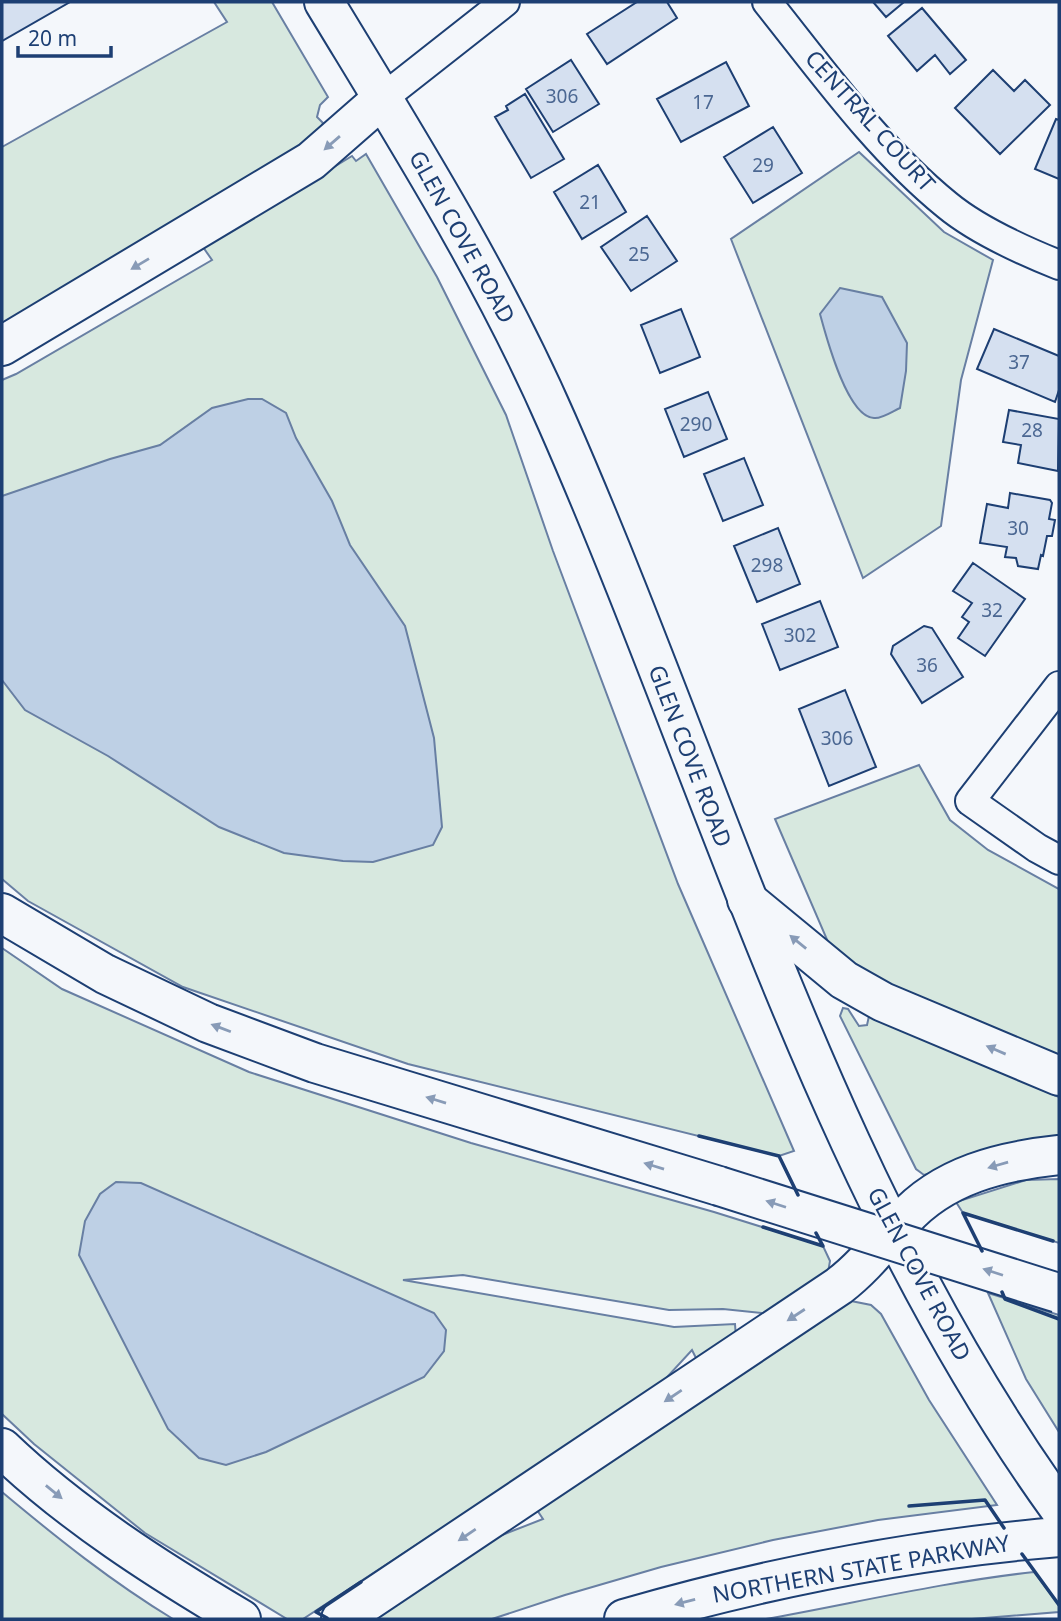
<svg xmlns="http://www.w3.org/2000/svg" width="1061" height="1621" font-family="'Noto Sans',sans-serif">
<rect width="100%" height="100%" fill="#f4f7fb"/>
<!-- green -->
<path fill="#d7e8df" stroke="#687fa3" stroke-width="2" d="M214,2h58l56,95 -8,8 -3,12 6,6 -5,12 -316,192v-180l225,-125z
M859,152l85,80 49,28 -32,120 -20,146 -78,52 -132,-339z
M366,154l71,123 69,138 47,136 125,333 116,267 -15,5 -371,-92 -225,-77 -155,-86 -26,-22v-499l14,-6 196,-114 -9,-13 149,-91 4,5z
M919,765l31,55 38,30 71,39v172l-190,-80 -41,-39 -53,-123z
M2,948l60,41 187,83 222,71 243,69 109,34 7,15 -3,17 -56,36 -48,-5 -54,1 -206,-35 -60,5 271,47 61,-3 1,14 -38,24 -6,-12 -34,37 -355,232h-16l-142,-86 -111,-89 -32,-30z
M843,1008l5,1 11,17 8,-1 2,-9 190,81v40l-135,38 -8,-6 -76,-153z
M1059,1179v64l-96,-30 -7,-11 70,-22z
M988,1293l71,22v117l-33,-53z
M851,1301l20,4 10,9 48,86 68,105 -119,15 -105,20 -112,27 -96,28 -73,24h-121l126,-82 46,-18 -6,-9z
M2,1492c55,46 110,90 171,127h-171z
M1034,1572l25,33v7l-87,7h-206c89,-16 177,-37 268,-47z"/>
<!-- water -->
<path fill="#bed0e5" stroke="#687fa3" stroke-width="2" d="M840,288l42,9 25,46 -1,28 -6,37c-7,3 -18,11 -26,10 -27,-1 -48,-82 -54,-104z
M248,399h14l24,14 10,25 36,63 18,44 55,81 29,112 8,89 -9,18 -60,17 -30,-1 -59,-8 -65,-26 -111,-71 -83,-46 -23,-30v-184l108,-37 50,-14 52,-37z
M116,1182l25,1 293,130 12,17 -2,21 -20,26 -158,75 -40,13 -27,-7 -31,-29 -89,-174 6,-34 15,-27z"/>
<!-- building -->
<path fill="#d5e0f0" stroke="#1d3f73" stroke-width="2" d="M2,2h68l-68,39z
M637,2h30l10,16 -70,46 -20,-30z
M873,2h31l-18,15z
M922,8l44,52 -16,14 -15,-19 -18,16 -29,-35z
M571,60l28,44 -46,28 -27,-43z
M726,62l23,44 -68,36 -24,-43z
M993,70l21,21 11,-11 25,25 -50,49 -45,-46z
M525,94l39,65 -33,19 -36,-61 13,-7 -2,-4z
M1056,119l3,1v59l-24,-10z
M773,127l29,46 -49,30 -29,-46z
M598,165l28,47 -44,27 -28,-47z
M647,216l30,45 -46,30 -30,-44z
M681,309l19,48 -40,16 -19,-48z
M994,329l65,27v34l-4,12 -78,-33z
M708,392l19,47 -43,18 -19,-48z
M1009,410l50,9 -1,52 -40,-8 3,-18 -18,-3z
M744,458l19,47 -40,16 -19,-47z
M1010,493l40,7 2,3 -3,16 6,1 -3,16h-5l-4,20 -2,-1 -3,14 -20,-3 -2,-8 -11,-1 2,-10 -27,-4 7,-39 21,4z
M778,528l22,56 -43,18 -23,-56z
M973,563l52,36 -40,57 -27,-18 11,-16 -7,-5 10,-14 -19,-12z
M820,601l18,46 -58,23 -18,-46z
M924,626l8,2 31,49 -41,26 -31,-49 2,-8z
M845,690l31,77 -47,19 -30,-77z"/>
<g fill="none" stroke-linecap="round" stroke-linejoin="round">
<!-- minor casing -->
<g stroke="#1d3f73" stroke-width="32">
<path id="minor" d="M767,2c56,70 110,146 180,203 29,24 77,46 112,60
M383,98l122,-96
M1059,686l-89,115 67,47 22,12"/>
</g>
<!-- primary casing -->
<g stroke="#1d3f73" stroke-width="42">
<path id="primary" d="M324,2c83,137 169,273 233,420 161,366 266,758 502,1086"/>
</g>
<!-- motorway casing -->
<g stroke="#1d3f73" stroke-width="42">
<path id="motorway" d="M2,346l309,-185 72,-63
M747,900l97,80 39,22 176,74
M2,913l103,61 103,49 107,40 404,123
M2,1448c70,67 156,122 239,171
M341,1619l498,-333c25,-19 43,-43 64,-66 40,-45 99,-59 156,-65
M624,1619c142,-41 288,-70 435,-82"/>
</g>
<!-- minor -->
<use href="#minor" stroke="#f4f7fb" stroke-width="28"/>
<!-- primary -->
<use href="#primary" stroke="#f4f7fb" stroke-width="38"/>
<!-- motorway -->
<use href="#motorway" stroke="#f4f7fb" stroke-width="38"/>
<!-- motorway-bridge casing -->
<g stroke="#1d3f73" stroke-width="42" stroke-linecap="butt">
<path id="motorway-bridge" d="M719,1186l339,107"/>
</g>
<!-- motorway-bridge -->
<use href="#motorway-bridge" stroke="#f4f7fb" stroke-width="38"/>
<!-- wall -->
<path stroke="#1d3f73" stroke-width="3.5" d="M699,1136l80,20 19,39
M763,1227l60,19 -7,-13
M982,1251l-19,-38 90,28
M1002,1292l3,7 54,20
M909,1506l76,-6 19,28
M1022,1554l37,51
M327,1618l-11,-6 45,-30"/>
</g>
<!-- one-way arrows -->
<defs><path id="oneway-solid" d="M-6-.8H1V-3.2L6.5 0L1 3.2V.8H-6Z" transform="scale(1.75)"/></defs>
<g fill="#889bb7">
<use href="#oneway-solid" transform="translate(332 143) rotate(139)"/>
<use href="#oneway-solid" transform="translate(140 264) rotate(149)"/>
<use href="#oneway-solid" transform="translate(798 942) rotate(-141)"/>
<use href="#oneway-solid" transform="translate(221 1028) rotate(-159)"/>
<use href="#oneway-solid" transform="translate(996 1050) rotate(-157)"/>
<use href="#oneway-solid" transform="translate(436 1100) rotate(-163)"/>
<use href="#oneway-solid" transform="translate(998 1165) rotate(164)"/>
<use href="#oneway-solid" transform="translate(654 1166) rotate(-163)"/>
<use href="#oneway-solid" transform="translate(776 1204) rotate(-162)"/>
<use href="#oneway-solid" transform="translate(993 1272) rotate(-162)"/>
<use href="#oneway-solid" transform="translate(796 1315) rotate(147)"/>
<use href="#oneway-solid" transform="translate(673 1396) rotate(146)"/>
<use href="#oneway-solid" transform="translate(54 1492) rotate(39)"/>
<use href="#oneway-solid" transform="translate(467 1535) rotate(146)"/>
<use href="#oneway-solid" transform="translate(685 1602) rotate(165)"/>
</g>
<g text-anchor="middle" stroke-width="5" stroke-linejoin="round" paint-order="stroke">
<!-- number labels -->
<g font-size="19" fill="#4b6792">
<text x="562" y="103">306</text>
<text x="703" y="109">17</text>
<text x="763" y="172">29</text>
<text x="590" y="209">21</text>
<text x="639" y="261">25</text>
<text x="1019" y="369">37</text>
<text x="696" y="431">290</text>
<text x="1032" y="437">28</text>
<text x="1018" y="535">30</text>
<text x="767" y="572">298</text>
<text x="992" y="617">32</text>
<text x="800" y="642">302</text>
<text x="927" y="672">36</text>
<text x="837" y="745">306</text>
</g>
<!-- street labels -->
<g font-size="23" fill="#1d3f73" stroke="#f4f7fb">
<text transform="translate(870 121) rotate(48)" y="8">CENTRAL COURT</text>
<text transform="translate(462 237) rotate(61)" y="8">GLEN COVE ROAD</text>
<text transform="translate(690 756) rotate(69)" y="8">GLEN COVE ROAD</text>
<text transform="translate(919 1274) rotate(62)" y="8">GLEN COVE ROAD</text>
<text transform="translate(861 1569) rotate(-10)" y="8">NORTHERN STATE PARKWAY</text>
</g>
</g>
<!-- border -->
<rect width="1061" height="1621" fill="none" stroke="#1d3f73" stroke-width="7"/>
<!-- scale -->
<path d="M18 46v10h93v-10" fill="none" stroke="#1d3f73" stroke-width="3.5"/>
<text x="28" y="46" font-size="21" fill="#1d3f73" stroke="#f4f7fb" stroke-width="5" paint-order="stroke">20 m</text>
</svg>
